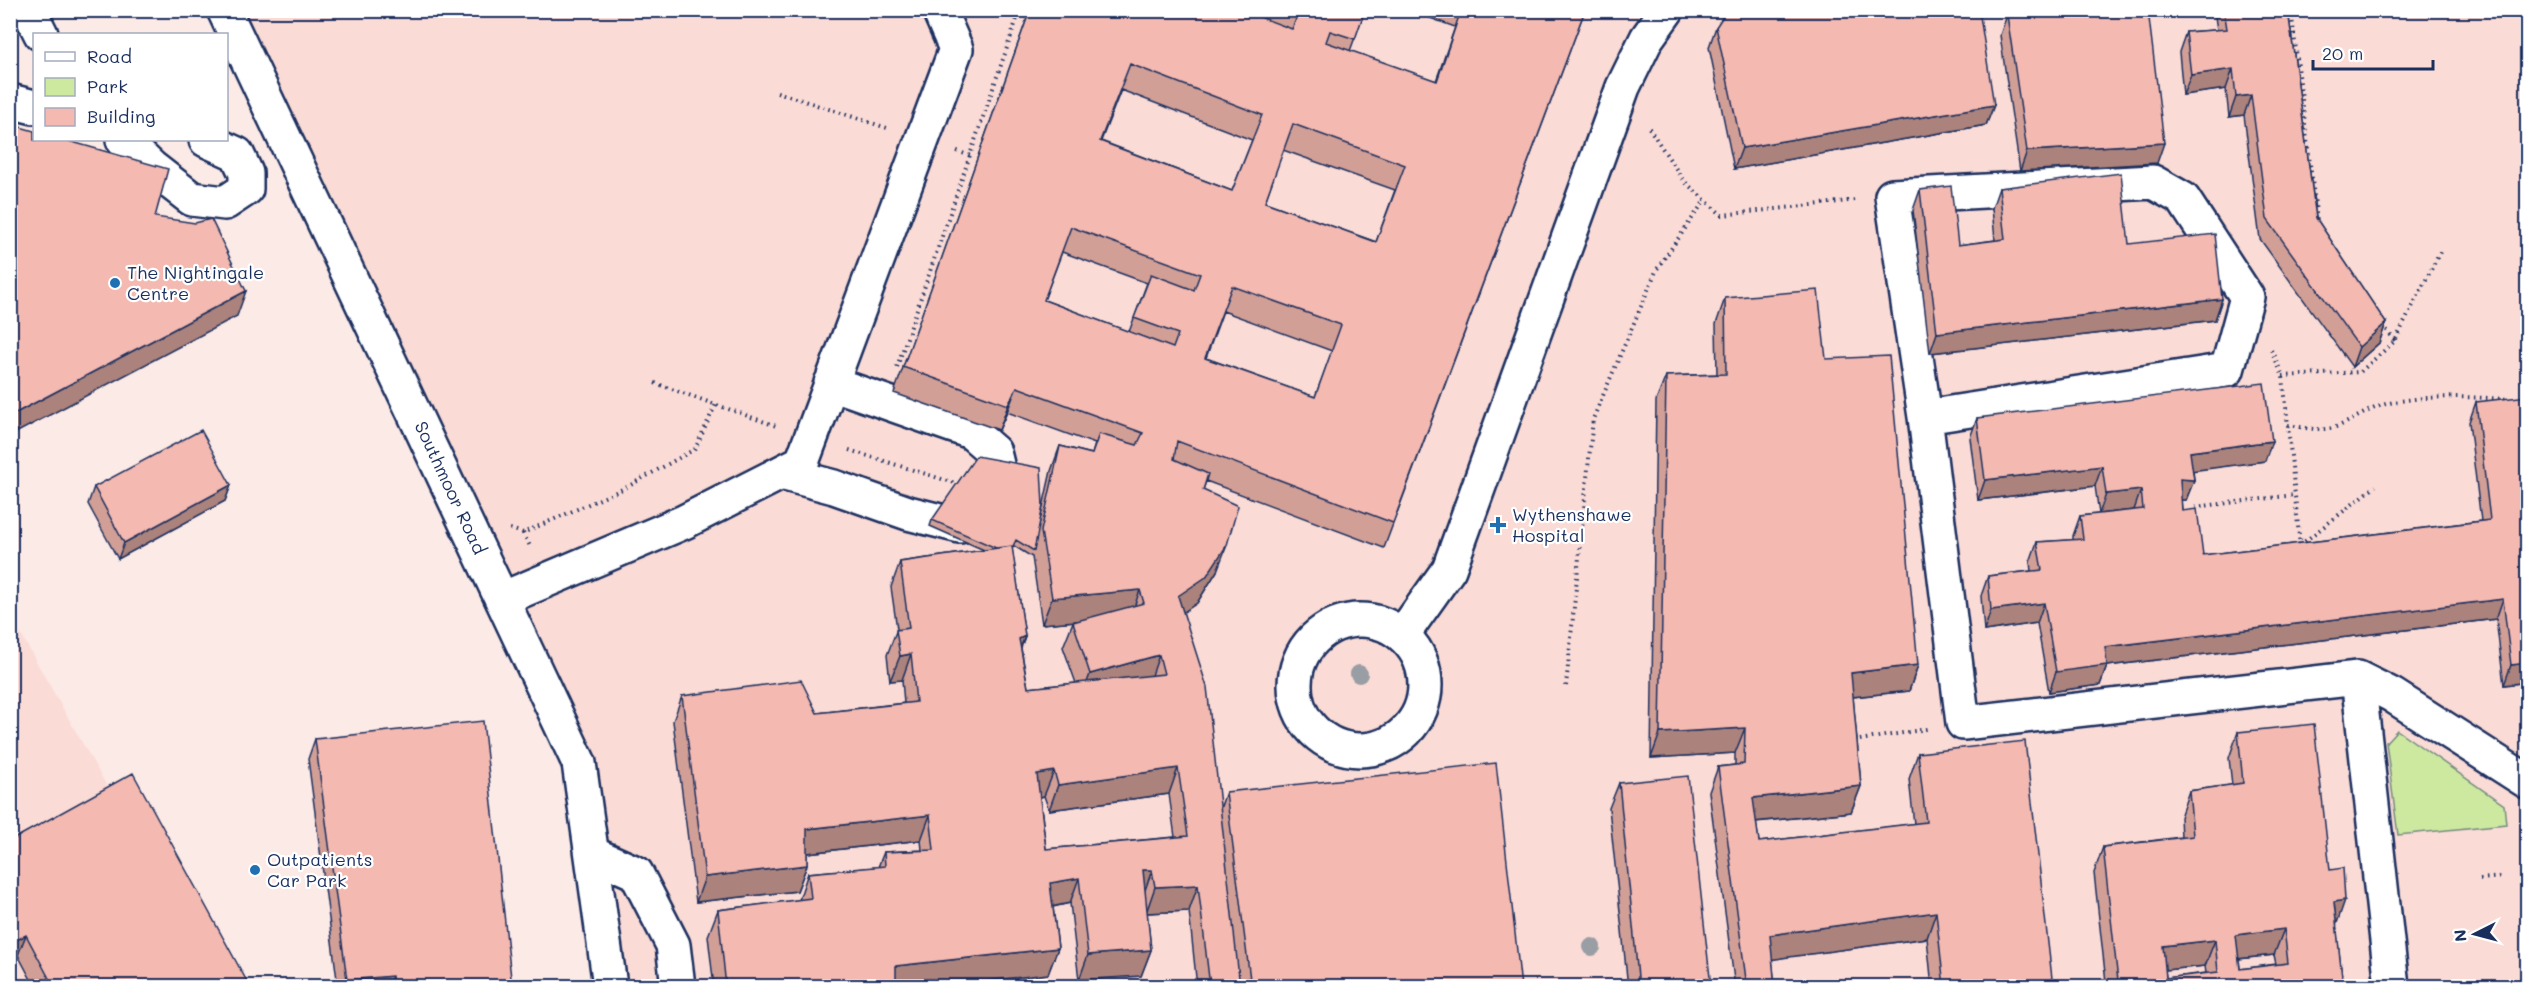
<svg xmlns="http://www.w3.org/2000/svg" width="2538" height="997" font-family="Mali,sans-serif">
<rect width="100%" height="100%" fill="#fceae7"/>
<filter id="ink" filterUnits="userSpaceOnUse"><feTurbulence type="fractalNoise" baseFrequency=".0167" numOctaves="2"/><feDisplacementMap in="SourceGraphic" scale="12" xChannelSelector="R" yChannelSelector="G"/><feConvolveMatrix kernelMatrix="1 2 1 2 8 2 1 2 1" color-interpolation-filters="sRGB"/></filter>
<g filter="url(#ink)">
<!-- built -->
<path fill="#fadbd6" d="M224,11h2303v975h-1917l-31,-223z
M11,617l209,369h-209z"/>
<!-- green -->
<path fill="#cde9a0" stroke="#748c7f" stroke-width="1.5" d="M2397,730l107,75 2,19 -108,11 -12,-93z"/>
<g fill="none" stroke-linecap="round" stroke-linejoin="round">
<!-- minor casing -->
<g stroke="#1b2f5e" stroke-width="38">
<path id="minor" d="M29,10l12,24
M224,10l355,753 31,223
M10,101l24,6
M123,140l28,27 41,32 33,4 21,-14v-16l-9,-19 -31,-14
M1925,417l-33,-221 261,-14 30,17 64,98 -20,73 -302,47 38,306 395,-45 34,17 136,87
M781,473l53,14 74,26 52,13 17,-6 19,-18 5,-21 -7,-29 -23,-20 -140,-49
M502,599l182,-77 118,-60 154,-413 -17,-39
M1295 685a65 65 0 1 1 130 0a65 65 0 1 1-130 0Z
M1403,634l46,-65 174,-482 24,-49 20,-28
M2358,678l34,308
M593,854l43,19 37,72 5,41"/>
</g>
<!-- path -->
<path stroke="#1b2f5e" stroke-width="4" stroke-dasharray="1.5 4.5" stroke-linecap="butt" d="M2291,10l26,211
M777,92l110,36
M1649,128l35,53 38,34 135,-15
M957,151l14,5
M2383,325l12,16
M2271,350l12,26 17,170
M897,367l123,-357
M2283,376l77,-4 35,-31 45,-89
M655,383l121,43
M2288,425c17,3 35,7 51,1 18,-8 34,-20 55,-24 38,-7 77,-5 115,-3
M849,450l112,35
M2195,507l100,-12
M510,529l13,4 104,-46 68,-38 21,-45
M523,533l8,15
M2300,545l76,-59
M1566,686l27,-267 64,-150 48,-69
M1854,741l73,-12
M2480,879l23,-2"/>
<!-- minor -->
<use href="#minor" stroke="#fff" stroke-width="33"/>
</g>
<!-- trees -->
<g fill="#999da4">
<circle cx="1359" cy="674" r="9"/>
<circle cx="1592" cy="947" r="9"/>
</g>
<!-- wall -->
<path fill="#d29f97" stroke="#1b2f5e" stroke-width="1.5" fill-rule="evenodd" d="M1030,10l219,3 1,-3h115l-15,41 86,30 19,-54 -47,-17h177l-201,538 -178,-67 -3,9 14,81 -20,32 -14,9 37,197 6,-17 295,195h-324l-8,-76 -42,2 4,37 -10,26 -62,4 -9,-77 -17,4 5,41 -10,26 -115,13h-219l-6,-51 10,-26 81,-10 9,-27 70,-6 6,-15 38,-2 -1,-10 -114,13v12l-10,26 -101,11 -23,-181 9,-25 135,17 87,-10 -2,-23 -12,1 -3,-26 10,-26 -6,-42 9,-25 84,-12 -54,-24 2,-6 107,5 12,-54 9,-25 32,8 3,-10 -88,-32 -8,18 -105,-37zM1121,90l131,50 -20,51 -131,-50zM1283,150l112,40 -19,52 -111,-40zM1062,252l85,31 -18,49 -85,-32zM1223,311l109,40 -17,46 -109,-39zM1014,546l18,11 10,67 35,-3 -4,1 -10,25 13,36 -48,5 -7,-40 4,-12 -13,-87zM1169,794l6,43 -129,12 -6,-52 4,-1 5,14z
M2214,10h74l28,208 70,105 -7,20 -27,24 -92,-128 -16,-124 -15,2 -3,-28 -43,6 -4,-43 7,-20 31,-2z
M2007,15l150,148 -137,8 -20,-136z
M1716,27l278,78 -8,20 -252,44 -25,-122z
M1999,188l130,56 93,55 -7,21 -285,33 -17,-143 7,-20 38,55 37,-5 -3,-32z
M1725,298l101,61 92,306 -9,26 -56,6 8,89 -10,26 -95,10 3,20 155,-18 -5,-45 9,-26 135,234h-121l-5,-49 -155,21 3,28h-40l-26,-195 9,-25 17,-2v-12l-84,5 5,-357 10,-25 51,-2 -1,-50z
M2476,402l52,280 -24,3 -8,-66 -389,47 -7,19 -51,7 -12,-69 -53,8 -3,-35 7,-20 43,-5 -1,-9 7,-20 36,-2v-4l7,-20 19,-2 -4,-28 -117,14 -8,-62 7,-20 288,43 -72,9 1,10 -8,20h-5l1,11 21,44 278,-34 -12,-99z
M231,485l-6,16 -107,58 -30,-55 6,-17z
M2238,732l98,193 7,62h-263l1,-3 25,-2 -12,-109 9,-26 78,-10 -1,-20 9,-26 43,-6 -3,-27zM2274,955l2,9 -36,5 -1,-10zM2205,966l1,7 -40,5 -1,-8z
M315,739l197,248h-174l-30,-228z
M1619,783l92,204h-83l-19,-179z
M10,841l240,146h-215l-17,-32 -8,4z"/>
<!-- shaded-wall -->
<path fill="#ab827b" stroke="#1b2f5e" stroke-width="1.5" d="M2233,69l-7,20 -43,6 8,-20z
M2251,95l-7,20 -15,2 7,-20z
M1994,105l-8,20 -252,44 8,-21z
M2164,143l-7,20 -137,8 7,-20z
M246,291l-9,25 -227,120v-20z
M2222,299l-7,21 -285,33 7,-20z
M2386,323l-7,20 -27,24 7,-20z
M1017,387l-10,25 -8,18 9,-25z
M2272,441l-7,20 -82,11 7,-20z
M2102,466l-7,20 -117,14 7,-20z
M2180,479l14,1 -8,20h-14z
M231,485l-6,16 -107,58 6,-16z
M2141,490l-7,20 -35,4 7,-20z
M1227,545l-10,26 -20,32 -28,19 9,-26z
M1140,590l-9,26 -89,8 10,-26z
M2503,599l-7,20 -389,47 -7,19 -51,7 7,-20 49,-25z
M2044,603l-7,20 -53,8 7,-21z
M1025,636l-10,26 4,-23z
M911,654l-9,26 -12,1 10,-25z
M1159,655l-9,26 -69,18 9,-25z
M2528,663v19l-24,3 7,-20z
M1918,665l-9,26 -67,7 9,-25z
M1745,728l-10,25 -84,5 9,-25z
M1178,768l-9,26 -120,16 9,-25z
M1054,771l-10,25 -17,4 10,-26z
M1861,786l-10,26 -108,11 10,-25z
M930,815l-9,25 -123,14 9,-25z
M807,865l-10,26 -101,11 9,-25z
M1143,870h9l-9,26z
M1079,878l-9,25 -29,6 9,-26z
M1198,885l-9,26 -43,2 9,-26z
M2345,900l-9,26 -2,-24z
M1936,912l-9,26 -166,23 9,-26z
M2284,929l-10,26 -47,5 9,-25z
M26,935l-8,20 -8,4v-10l3,-7z
M2215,940l-10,26 -51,5 9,-25z
M1058,948l-10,26 -115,13h-49l12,-21z
M1151,950l-10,26 -62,4 9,-25z
M392,976l-4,11h-43l2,-7z"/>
<!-- building -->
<path fill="#f4b9b0" stroke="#1b2f5e" stroke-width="1.5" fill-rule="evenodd" d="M1030,10h211l51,19 6,-15 -11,-4h78l-10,29 -25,-8 -4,11 111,39 24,-71h124l-192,513 -216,-82 -3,18 34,15 -5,16 35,16 -11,39 -21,32 -28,19 29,91 33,300h-30l-12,-102 -43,2 -3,-17h-9l8,80 -63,5 -9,-77 -29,5 8,65 -162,18v19l-12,2h-158l-8,-77 93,-12 -3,-25 77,-7 -1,-14 50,-2 -4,-35 -123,14v36l-102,12 -23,-181 119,-16 16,33 99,-11 -5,-48 -11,2 -4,-26 13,-2 -9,-66 112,-16 13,90 -6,3 9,49 136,-14 -5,-19 -69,19 -17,-52 71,-19 -4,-13 -88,8 -11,-67 19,-85 32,8 7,-20 38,11 6,-12 -126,-46 -9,18 -105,-38zM1130,64l132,51 -30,76 -132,-50zM1293,124l112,41 -29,77 -111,-40zM1071,227l129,47 -6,16 -43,-16 -17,44 44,16 -5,14 -129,-48zM1232,286l109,39 -26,72 -110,-39zM1178,768l10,68 -142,13 -9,-75 17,-3 4,14z
M1727,10h252l15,95 -252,43 -26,-121z
M2035,10h113l16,133 -137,8 -20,-136z
M2224,10h64l28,208 70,105 -27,24 -92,-128 -16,-124 -15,2 -3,-28 -42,6 -5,-43 41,-3z
M10,124l24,7v9h31l103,29 -13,48 40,6 16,-4 35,72 -236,125z
M2121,173l8,71 86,-10 7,65 -285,34 -17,-143 31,-4 7,59 47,-6 -6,-51z
M1818,290l8,69 63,-3 29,309 -67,8 10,113 -108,12 6,44 167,-20 -8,-69 107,-12 28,246h-109l-8,-75 -166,23 5,52h-28l-29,-220 26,-3 1,-36 -85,5 6,-357 60,-2 -1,-76z
M2264,383l8,58 -82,11 4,28 -14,-1 2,32 15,-2 6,46 287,-35 -14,-118 52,-6v267l-17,2 -8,-66 -398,48 2,18 -51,7 -12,-69 -53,7 -3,-34 54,-6 -5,-28 46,-3 -3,-23 63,-7 -2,-19 -35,4 -4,-28 -117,14 -8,-62z
M201,430l30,55 -107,58 -30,-56z
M976,456l65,12 2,38 -9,45 -18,-11 -4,8v-2l-16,2 -64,-28z
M483,721l29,266h-119l-1,-11 -45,4 -32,-241z
M2314,724l16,146 13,-2 2,32 -11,2 9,85h-262v-3l37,-3 -15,-134 90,-11 -4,-45 54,-8 -5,-51zM2284,929l4,34 -48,6 -4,-34zM2215,940l3,32 -52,6 -3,-32z
M1496,763l25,224h-270l-25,-195z
M133,773l117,214h-206l7,-5 -25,-47 -13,7 -3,-4v-97z
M1688,776l23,211h-72l-20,-204z"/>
</g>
<!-- markers -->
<g fill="#1f6fb2" stroke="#fff" stroke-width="2">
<circle cx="115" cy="283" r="6"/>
<path d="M1495 516h6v6h6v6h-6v6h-6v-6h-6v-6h6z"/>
<circle cx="255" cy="870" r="6"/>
</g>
<g text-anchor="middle" stroke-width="4.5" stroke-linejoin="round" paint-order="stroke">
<!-- poi labels -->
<g font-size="18" fill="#1b2f5e" stroke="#fff" text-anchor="start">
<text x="127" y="279">The Nightingale<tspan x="127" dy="21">Centre</tspan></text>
<text x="1512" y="521">Wythenshawe<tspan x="1512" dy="21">Hospital</tspan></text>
<text x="267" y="866">Outpatients<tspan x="267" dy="21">Car Park</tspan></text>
</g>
<!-- street labels -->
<g font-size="18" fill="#1b2f5e" stroke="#fff">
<text transform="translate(450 488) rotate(65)" y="6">Southmoor Road</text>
</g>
</g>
<!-- margin -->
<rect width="2538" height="997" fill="none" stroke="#fff" stroke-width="36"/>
<rect x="18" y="18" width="2502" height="961" fill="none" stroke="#1b2f5e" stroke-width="2" filter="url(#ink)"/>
<!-- legend -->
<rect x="33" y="33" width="195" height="108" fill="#ffffff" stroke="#a4acbf" stroke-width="1.5"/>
<rect x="45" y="52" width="30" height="9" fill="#ffffff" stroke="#a4acbf" stroke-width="1.5"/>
<text x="87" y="63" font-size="18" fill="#1b2f5e">Road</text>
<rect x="45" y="78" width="30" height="18" fill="#cde9a0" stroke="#a4acbf" stroke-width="1.5"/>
<text x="87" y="93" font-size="18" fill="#1b2f5e">Park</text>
<rect x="45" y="108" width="30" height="18" fill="#f4b9b0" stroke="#a4acbf" stroke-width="1.5"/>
<text x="87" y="123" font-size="18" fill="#1b2f5e">Building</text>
<!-- north arrow -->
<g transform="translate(2475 934) rotate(264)" stroke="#ffffff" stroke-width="4.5" paint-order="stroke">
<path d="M0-4.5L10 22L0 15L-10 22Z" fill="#1b2f5e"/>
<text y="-9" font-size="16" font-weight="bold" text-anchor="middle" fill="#1b2f5e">N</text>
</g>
<!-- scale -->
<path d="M2313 60v9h120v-9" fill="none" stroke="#1b2f5e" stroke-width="3"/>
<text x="2322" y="60" font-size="18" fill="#1b2f5e" stroke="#ffffff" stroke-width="4.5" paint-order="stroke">20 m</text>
</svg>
